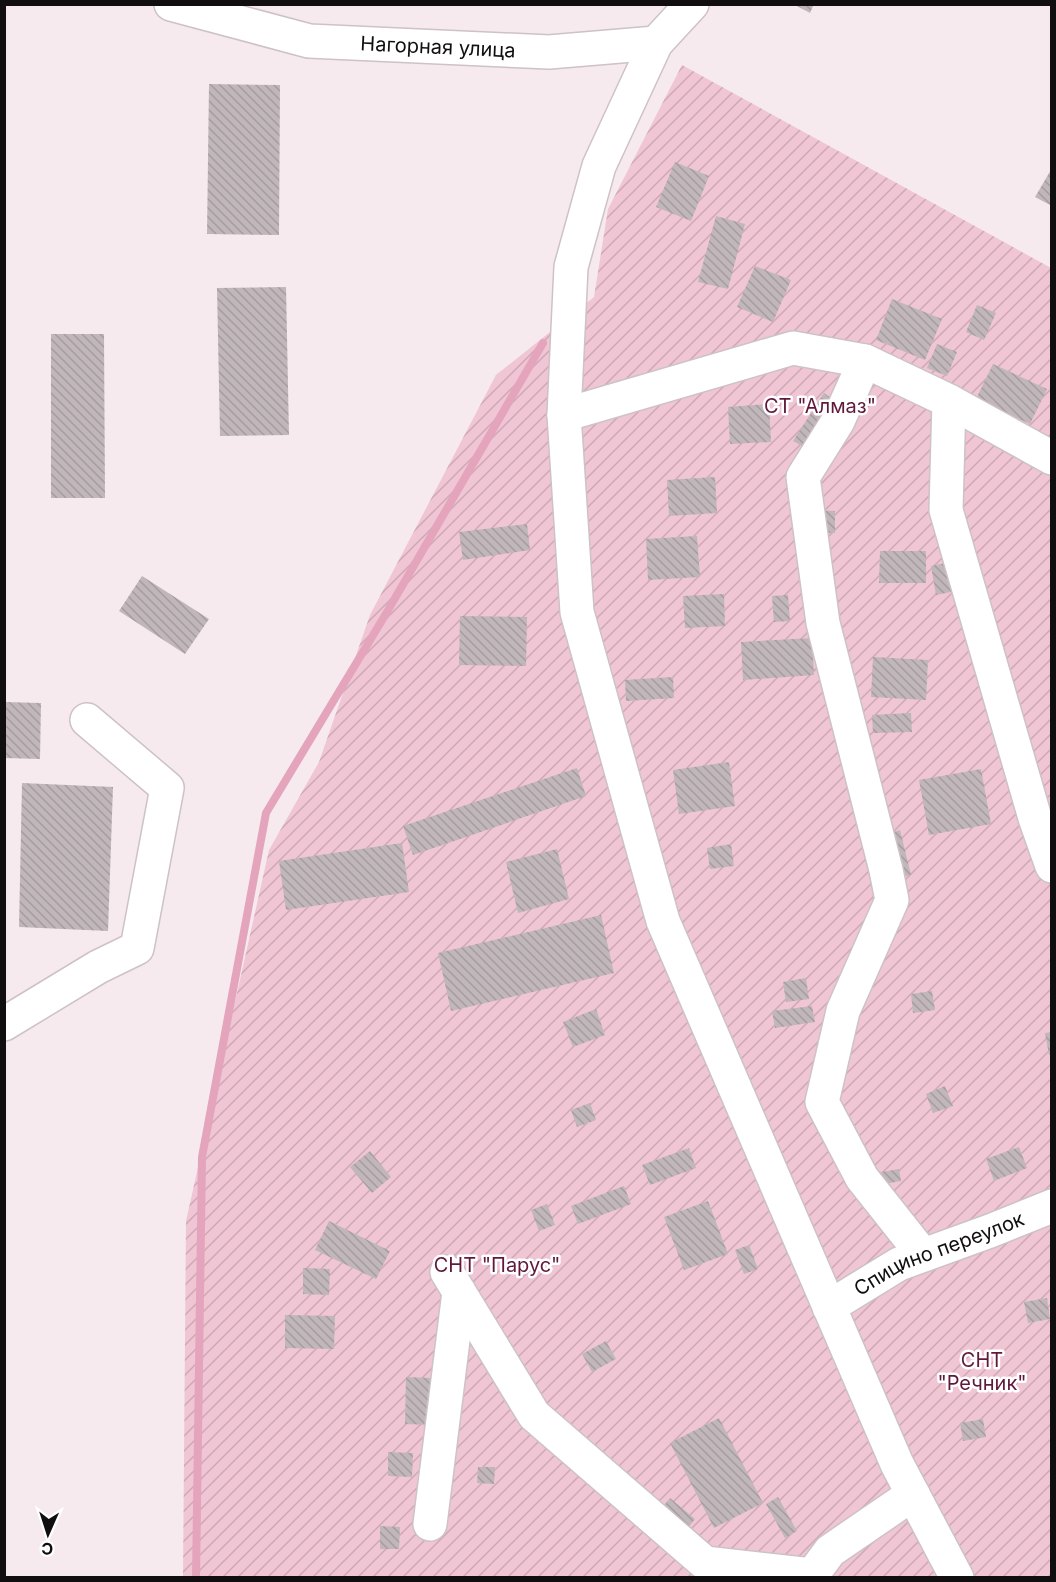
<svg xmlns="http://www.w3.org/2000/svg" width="1056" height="1582" font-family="Inter,sans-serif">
<defs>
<pattern id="garden-furrows" width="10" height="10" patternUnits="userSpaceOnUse" patternTransform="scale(1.5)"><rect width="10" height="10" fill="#f0c5d4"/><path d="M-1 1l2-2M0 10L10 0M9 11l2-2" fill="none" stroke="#cda8b5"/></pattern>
<pattern id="building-back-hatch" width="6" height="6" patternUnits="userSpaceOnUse" patternTransform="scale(1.5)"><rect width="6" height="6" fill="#c1b7ba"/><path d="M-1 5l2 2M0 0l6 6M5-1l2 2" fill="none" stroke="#a59c9f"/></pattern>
</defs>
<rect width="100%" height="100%" fill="#f6eaee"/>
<!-- garden -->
<path fill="url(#garden-furrows)" d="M682,65l369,203v1309l-868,1 3,-357 83,-371 50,-88 51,-147 126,-240 98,-78 14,-88z"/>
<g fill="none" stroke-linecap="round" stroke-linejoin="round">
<!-- stream -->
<path stroke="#e4a5bc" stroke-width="8" d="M196,1578l6,-421 64,-344 121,-201 156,-269"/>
</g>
<!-- building -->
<path fill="url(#building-back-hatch)" d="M793,4h21l-4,9z
M209,84l71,1 -1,150 -72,-1z
M675,162l34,14 -18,45 -35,-14z
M1052,168v38l-17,-9z
M716,216l29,8 -17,65 -30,-7z
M755,266l36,14 -18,42 -36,-15z
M286,287l3,148 -69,1 -3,-148z
M892,299l50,20 -17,41 -49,-20z
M977,305l19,8 -12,27 -18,-8z
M51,334h53l1,164h-54z
M937,344l20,8 -10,24 -20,-8z
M993,364l54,25 -17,35 -54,-25z
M824,393l10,7 -30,47 -11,-6z
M769,404l2,38 -41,2 -2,-37z
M715,477l2,36 -48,3 -2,-36z
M815,510l20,1v22h-21z
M527,524l3,26 -67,10 -4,-28z
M697,536l3,41 -52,3 -2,-41z
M880,551h46v32h-47z
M950,562l6,29 -20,4 -5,-29z
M142,576l67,43 -24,35 -66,-43z
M724,594l1,32 -40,2 -2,-32z
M788,595l2,26 -16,1 -2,-26z
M460,616l67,1 -1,49 -67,-1z
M812,638l2,37 -71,5 -2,-38z
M873,657l55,3 -2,40 -55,-3z
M673,677l1,21 -48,3 -1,-21z
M4,702l37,1 -1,56 -36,-1z
M911,713l1,19 -39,1 -1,-18z
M729,762l6,44 -56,8 -6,-44z
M577,768l9,28 -173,59 -10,-29z
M981,769l10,55 -62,11 -10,-55z
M22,783l91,4 -5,144 -89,-4z
M900,830l11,45 -14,3 -10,-44z
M402,843l7,49 -123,18 -7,-49z
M731,844l3,22 -24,3 -3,-21z
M557,849l12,50 -51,14 -12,-51z
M601,915l13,58 -163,38 -13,-58z
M806,978l3,21 -23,3 -3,-20z
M932,991l3,19 -22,3 -2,-19z
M812,1006l3,16 -40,6 -3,-17z
M596,1009l9,26 -32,12 -10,-25z
M1052,1032v23h-3l-4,-22z
M945,1086l8,20 -20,7 -7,-19z
M590,1103l6,17 -19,7 -6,-17z
M1019,1147l8,21 -33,13 -8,-22z
M689,1148l7,20 -46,17 -8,-20z
M370,1151l21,26 -19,16 -22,-26z
M899,1169l2,12 -22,4 -3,-12z
M624,1186l7,18 -53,20 -7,-18z
M708,1201l20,53 -44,16 -20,-53z
M547,1204l8,21 -16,6 -8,-21z
M329,1221l61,30 -14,28 -61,-29z
M749,1245l9,24 -14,5 -9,-24z
M303,1268l27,1 -1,26 -26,-1z
M1047,1298l3,21 -22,4 -4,-21z
M285,1315l50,1 -1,33 -49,-1z
M606,1341l10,18 -24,13 -10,-18z
M406,1377l25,1 -1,47 -25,-1z
M719,1418l44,85 -49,25 -44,-85z
M983,1419l3,18 -23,4 -3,-18z
M388,1452l25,1 -1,24 -24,-1z
M478,1467h17l-1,17 -17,-1z
M778,1497l19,34 -12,7 -19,-34z
M670,1498l25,21 -8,10 -26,-20z
M380,1526l20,1 -1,22h-19z"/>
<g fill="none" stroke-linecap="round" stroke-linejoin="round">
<!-- minor casing -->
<g stroke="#cdc2c6" stroke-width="36">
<g id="minor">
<path id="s1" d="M171,4l138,37 240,11 107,-9"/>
<path d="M692,4l-36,39 -57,123 -28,101 -7,148 13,197 86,309 234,543 60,114"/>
<path d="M865,361l-27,60 -35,56 20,146 63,247 6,30 -49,111 -21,91 40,76 61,77"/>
<path d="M949,401l-3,109 89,308 17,48"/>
<path d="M564,415l229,-67 72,13 84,40 103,57"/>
<path d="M4,1024l94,-57 39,-19 30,-160 -80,-68"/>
<path d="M447,1272l87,143 171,148 107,12"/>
<path id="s2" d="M829,1307l70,-43 91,-33 62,-25"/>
<path d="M430,1524l29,-232"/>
<path d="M810,1578l20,-27 83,-57"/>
</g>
</g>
<!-- minor -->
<use href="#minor" stroke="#fff" stroke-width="33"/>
</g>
<g text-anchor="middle" stroke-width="5" stroke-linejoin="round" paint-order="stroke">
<!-- street labels -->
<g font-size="20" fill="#110e0f" stroke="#fff">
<text dy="7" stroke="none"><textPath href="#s1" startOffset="272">Нагорная улица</textPath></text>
<text dy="7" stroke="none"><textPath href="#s2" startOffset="123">Спицино переулок</textPath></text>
</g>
<!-- park labels -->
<g font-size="20" fill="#61183b" stroke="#fff">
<text x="820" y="413">СТ "Алмаз"</text>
<text x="497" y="1272">СНТ "Парус"</text>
<text x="982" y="1367">СНТ<tspan x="982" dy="23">"Речник"</tspan></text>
</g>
</g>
<!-- border -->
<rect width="1056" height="1582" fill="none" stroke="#110e0f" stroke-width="12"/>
<!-- north arrow -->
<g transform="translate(48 1534) rotate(183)" stroke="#ffffff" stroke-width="4.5" paint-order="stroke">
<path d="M0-4.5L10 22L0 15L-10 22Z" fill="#110e0f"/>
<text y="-9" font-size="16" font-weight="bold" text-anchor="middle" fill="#110e0f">С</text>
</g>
</svg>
